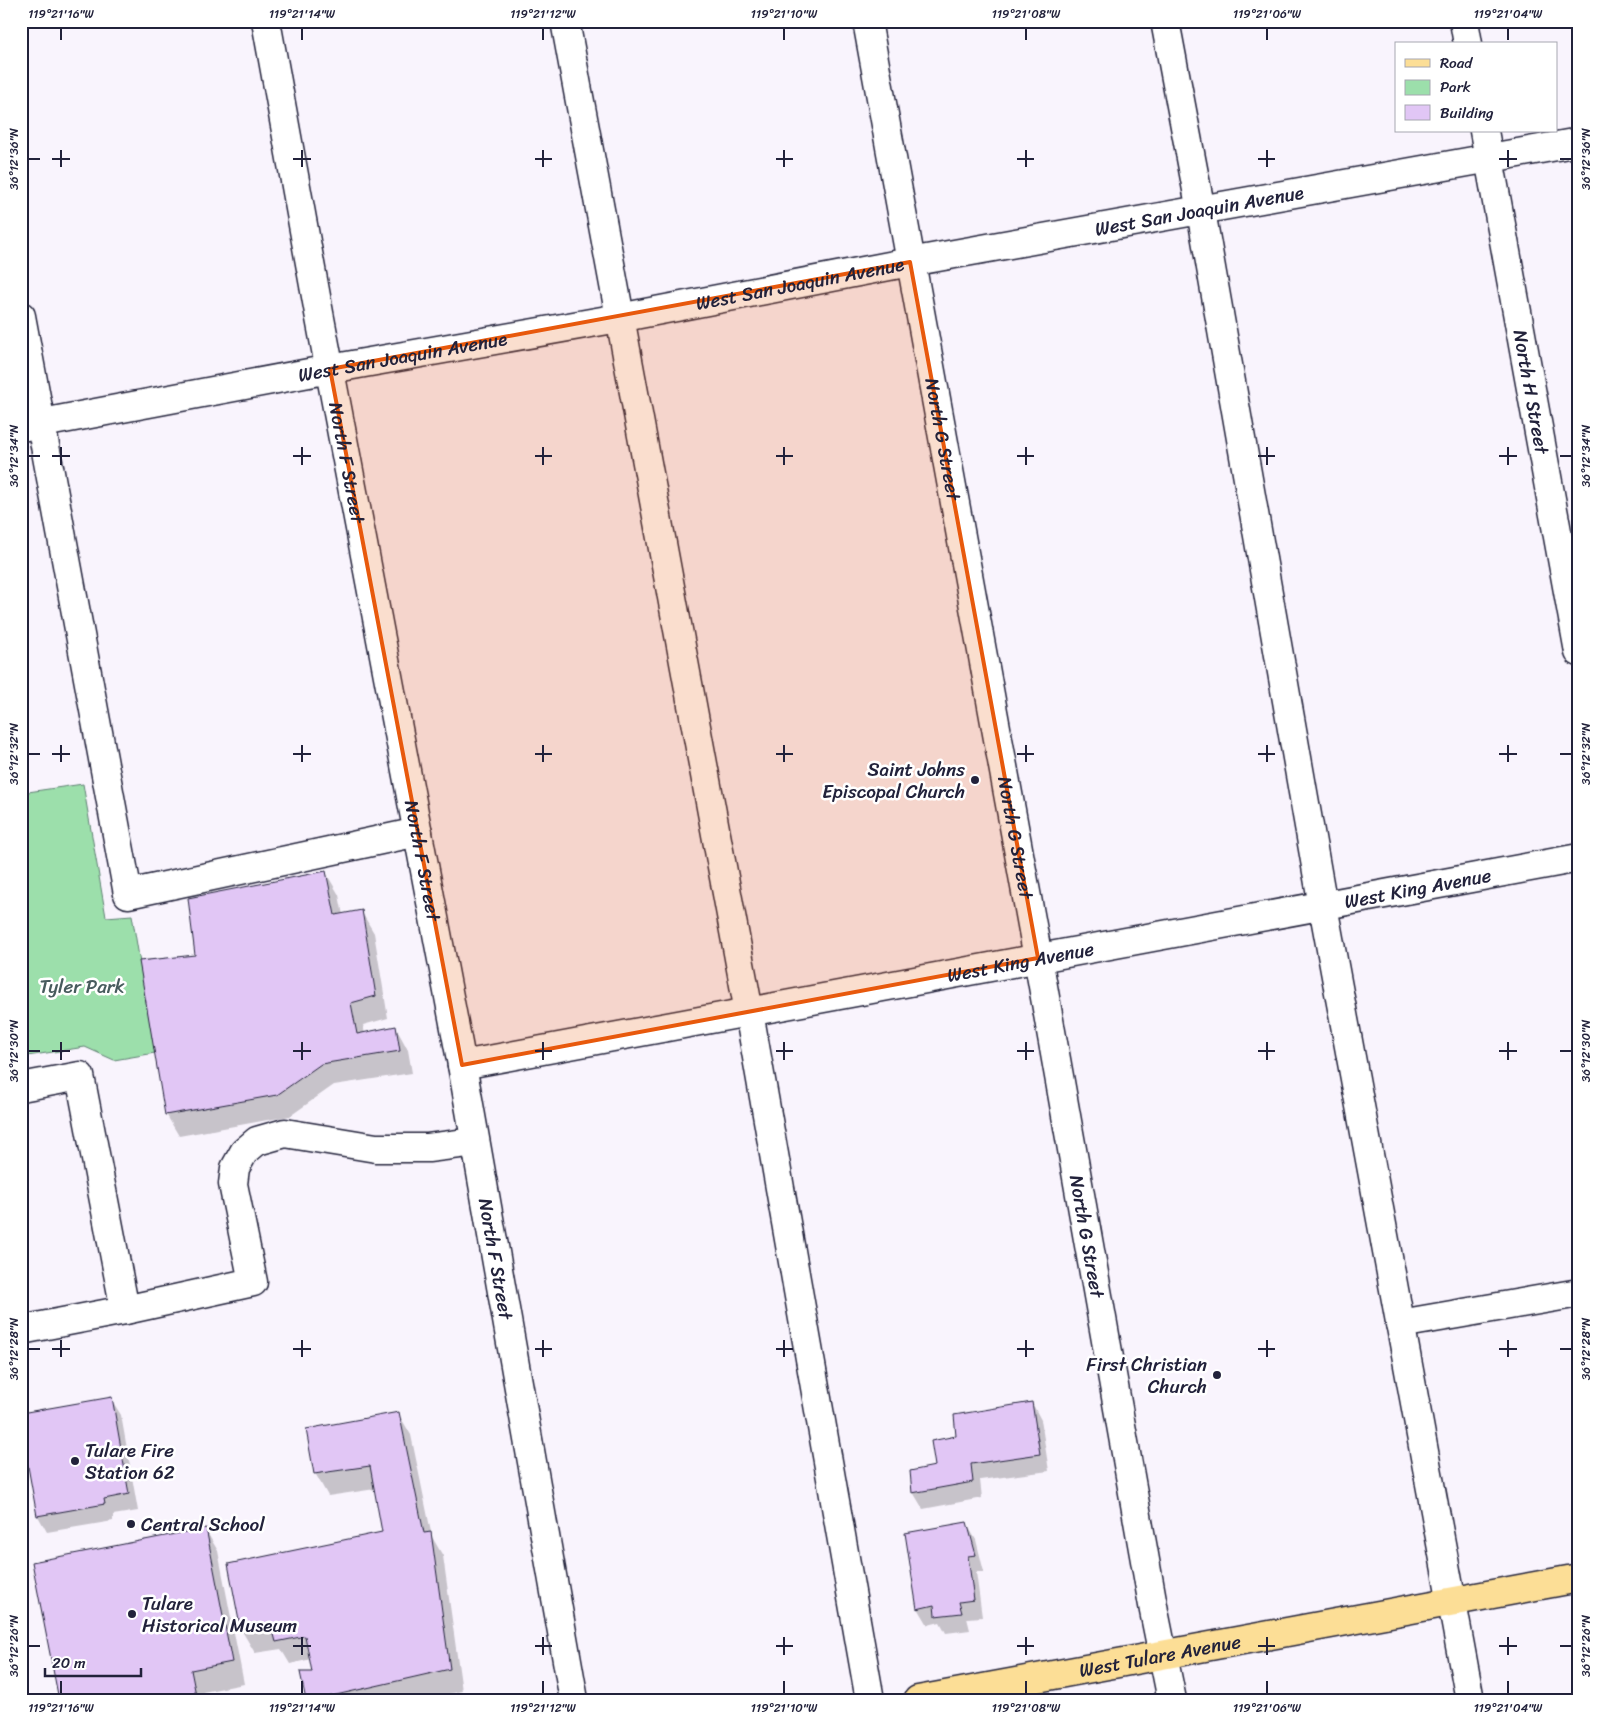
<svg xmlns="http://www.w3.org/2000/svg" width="1600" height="1721" font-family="Sriracha,sans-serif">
<rect width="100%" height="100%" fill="#f9f4fd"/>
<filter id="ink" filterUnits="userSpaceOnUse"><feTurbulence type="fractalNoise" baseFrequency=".02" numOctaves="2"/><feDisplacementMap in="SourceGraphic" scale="10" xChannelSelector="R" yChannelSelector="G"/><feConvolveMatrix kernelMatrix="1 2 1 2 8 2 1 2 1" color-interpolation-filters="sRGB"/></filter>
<g filter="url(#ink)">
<!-- green -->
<path fill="#9cdfab" stroke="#5f8073" d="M83,784l23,133 26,-2 23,138 -41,7 -29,-13 -64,10v-264z"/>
<!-- shadow -->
<path fill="#0003" d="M326,873l13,22 4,20 18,-4 13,22 14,85 -25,7 2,9 31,-6 12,22 4,23 -78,12 -44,31 -111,20 -13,-22 30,-157z
M111,1399l10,16 17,96 -25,4v6l-66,11 -9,-16z
M1032,1403l9,17 8,51 -69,9 2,18 -59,11 -10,-17 23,-25 21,-30z
M398,1413l13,22 21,102 11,19 19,135 -38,9h-117l6,-27 -2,-14 -21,5 -9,-15 -26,4 -13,-22 -13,-66 154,-32 -8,-44 -47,7 -13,-23z
M966,1523l10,17 8,32h-8l6,45 -15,1 3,12 -24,3 -6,-11 -12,3 -10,-17z
M205,1529l13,22 26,133 -41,8 1,8h-144z"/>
<!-- building -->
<path fill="#e1c6f5" stroke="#22223b" d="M326,871l9,44 27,-5 14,86 -25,7 6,31 39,-8 4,25 -79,13 -44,31 -112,20 -26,-154 56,-6 -7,-57z
M112,1397l17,97 -25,5 1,5 -68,12 -16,-88v-15z
M1032,1402l8,52 -69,10 2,18 -61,11 -2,-22 25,-5 -4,-25 25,-5 -2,-21z
M399,1412l25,121 7,-1 19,137 -136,31h-8l-6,-28h12l-7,-36 -29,6 -4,-15 -31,4 -13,-67 154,-32 -12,-66 -56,8 -8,-45z
M967,1522l9,33 -8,1 6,44 -15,2 3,11 -27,3 -1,-11 -17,4 -12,-76z
M206,1528l26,134 -41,8 6,30h-138l-27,-138z"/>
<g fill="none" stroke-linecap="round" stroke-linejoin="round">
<!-- minor casing -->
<g stroke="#22223b" stroke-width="31">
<g id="minor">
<path id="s1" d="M266,21l53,292 143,752 112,635"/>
<path d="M565,21l184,991 121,688"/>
<path id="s2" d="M867,21l171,937 116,653 18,89"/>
<path d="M1165,21l36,190 122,695 147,794"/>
<path d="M1464,21l4,23"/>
<path id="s3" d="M1484,131l95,521"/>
<path d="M21,316l107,578 290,-62"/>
<path id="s4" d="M21,427l309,-58 289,-51 291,-56 669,-120"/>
<path id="s5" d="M462,1065l1117,-207"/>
<path d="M21,1087l59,-11 45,234 128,-28 -20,-98 2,-16 9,-16 13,-11 28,-8 91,15h52l47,-6"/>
<path d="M1400,1324l179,-31"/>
<path d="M21,1330l104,-20"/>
</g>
</g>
<!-- major casing -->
<g stroke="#22223b" stroke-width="31">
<g id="major">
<path id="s6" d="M918,1700l661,-122"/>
</g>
</g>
<!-- minor -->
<use href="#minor" stroke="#fff" stroke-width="28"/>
<!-- major -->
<use href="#major" stroke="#fcde96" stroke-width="28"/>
</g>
</g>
<!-- marked area -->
<path fill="#e8590c" fill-opacity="0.2" stroke="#e8590c" stroke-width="4" stroke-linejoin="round" d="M910,262l128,696 -576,107 -132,-696z"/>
<!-- ticks -->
<path fill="none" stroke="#22223b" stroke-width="2" d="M61,28v12M302,28v12M543,28v12M784,28v12M1026,28v12M1267,28v12M1508,28v12M61,150v17M302,150v17M543,150v17M784,150v17M1026,150v17M1267,150v17M1508,150v17M28,159h12M52,159h18M293,159h18M535,159h17M776,159h17M1017,159h17M1258,159h17M1499,159h18M1560,159h12M61,447v18M302,447v18M543,447v18M784,447v18M1026,447v18M1267,447v18M1508,447v18M28,456h12M52,456h18M293,456h18M535,456h17M776,456h17M1017,456h17M1258,456h17M1499,456h18M1560,456h12M61,745v17M302,745v17M543,745v17M784,745v17M1026,745v17M1267,745v17M1508,745v17M28,754h12M52,754h18M293,754h18M535,754h17M776,754h17M1017,754h17M1258,754h17M1499,754h18M1560,754h12M61,1042v18M302,1042v18M543,1042v18M784,1042v18M1026,1042v18M1267,1042v18M1508,1042v18M28,1051h12M52,1051h18M293,1051h18M535,1051h17M776,1051h17M1017,1051h17M1258,1051h17M1499,1051h18M1560,1051h12M61,1340v17M302,1340v17M543,1340v17M784,1340v17M1026,1340v17M1267,1340v17M1508,1340v17M28,1349h12M52,1349h18M293,1349h18M535,1349h17M776,1349h17M1017,1349h17M1258,1349h17M1499,1349h18M1560,1349h12M302,1637v18M543,1637v18M784,1637v18M1026,1637v18M1267,1637v18M1508,1637v18M28,1646h12M293,1646h18M535,1646h17M776,1646h17M1017,1646h17M1258,1646h17M1499,1646h18M1560,1646h12M61,1681v13M302,1681v13M543,1681v13M784,1681v13M1026,1681v13M1267,1681v13M1508,1681v13"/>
<!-- markers -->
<g fill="#22223b" stroke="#fff" stroke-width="2">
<circle cx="975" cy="780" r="5"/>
<circle cx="1217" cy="1375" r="5"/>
<circle cx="75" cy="1461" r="5"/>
<circle cx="131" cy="1524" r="5"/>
<circle cx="132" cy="1614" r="5"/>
</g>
<g text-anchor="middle" stroke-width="5" stroke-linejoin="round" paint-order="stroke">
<!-- street labels -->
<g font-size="19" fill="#22223b" stroke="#fff">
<text dy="7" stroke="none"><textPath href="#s4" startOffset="1198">West San Joaquin Avenue</textPath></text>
<text dy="7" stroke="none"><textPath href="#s4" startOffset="792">West San Joaquin Avenue</textPath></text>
<text dy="7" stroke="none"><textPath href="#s4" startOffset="388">West San Joaquin Avenue</textPath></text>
<text dy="7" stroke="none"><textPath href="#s3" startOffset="265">North H Street</textPath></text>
<text dy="7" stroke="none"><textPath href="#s2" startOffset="425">North G Street</textPath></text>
<text dy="7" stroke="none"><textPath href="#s1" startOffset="449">North F Street</textPath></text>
<text dy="7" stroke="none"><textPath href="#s2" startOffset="830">North G Street</textPath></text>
<text dy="7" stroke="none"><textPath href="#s1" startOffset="854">North F Street</textPath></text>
<text dy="7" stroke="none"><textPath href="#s5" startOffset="972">West King Avenue</textPath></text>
<text dy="7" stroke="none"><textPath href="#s5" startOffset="568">West King Avenue</textPath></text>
<text dy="7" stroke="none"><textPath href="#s2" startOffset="1235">North G Street</textPath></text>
<text dy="7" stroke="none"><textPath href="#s1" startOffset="1259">North F Street</textPath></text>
<text dy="7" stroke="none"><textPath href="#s6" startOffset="246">West Tulare Avenue</textPath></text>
</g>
<!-- poi labels -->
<g font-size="19" fill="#22223b" stroke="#fff" text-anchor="start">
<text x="965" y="776" text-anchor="end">Saint Johns<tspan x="965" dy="22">Episcopal Church</tspan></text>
<text x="1207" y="1371" text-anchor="end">First Christian<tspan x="1207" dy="22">Church</tspan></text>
<text x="85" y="1457">Tulare Fire<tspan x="85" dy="22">Station 62</tspan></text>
<text x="141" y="1531">Central School</text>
<text x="142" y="1610">Tulare<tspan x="142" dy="22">Historical Museum</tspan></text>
</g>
<!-- park labels -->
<g font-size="19" fill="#475b5d" stroke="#fff">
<text x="82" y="993">Tyler Park</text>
</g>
</g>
<!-- margin -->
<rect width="1600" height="1721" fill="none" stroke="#fff" stroke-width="55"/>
<!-- legend -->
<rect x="1395" y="42" width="162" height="90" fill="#ffffff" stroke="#a7a7b1"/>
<rect x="1405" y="59" width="25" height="8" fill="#fcde96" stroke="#a7a7b1"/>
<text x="1440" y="68" font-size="15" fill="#22223b">Road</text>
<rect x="1405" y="80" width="25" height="15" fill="#9cdfab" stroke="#a7a7b1"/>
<text x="1440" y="92" font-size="15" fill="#22223b">Park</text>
<rect x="1405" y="105" width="25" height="15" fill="#e1c6f5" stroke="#a7a7b1"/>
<text x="1440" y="118" font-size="15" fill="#22223b">Building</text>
<!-- scale -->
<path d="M45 1668v8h96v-8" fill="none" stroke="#22223b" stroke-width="2.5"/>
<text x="52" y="1668" font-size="15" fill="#22223b" stroke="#ffffff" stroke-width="4" paint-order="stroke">20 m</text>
<rect x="28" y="28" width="1544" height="1666" fill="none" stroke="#22223b" stroke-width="2"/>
<g font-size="12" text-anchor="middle" fill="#22223b">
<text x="61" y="18">119°21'16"W</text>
<text x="302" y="18">119°21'14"W</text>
<text x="543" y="18">119°21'12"W</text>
<text x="784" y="18">119°21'10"W</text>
<text x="1026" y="18">119°21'08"W</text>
<text x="1267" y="18">119°21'06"W</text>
<text x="1508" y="18">119°21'04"W</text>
<text transform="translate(14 159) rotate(-90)" y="4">36°12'36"N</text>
<text transform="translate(1586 159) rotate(-90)" y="4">36°12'36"N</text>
<text transform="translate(14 456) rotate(-90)" y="4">36°12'34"N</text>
<text transform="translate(1586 456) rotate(-90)" y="4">36°12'34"N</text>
<text transform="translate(14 754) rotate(-90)" y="4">36°12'32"N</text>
<text transform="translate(1586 754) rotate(-90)" y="4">36°12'32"N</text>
<text transform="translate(14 1051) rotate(-90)" y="4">36°12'30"N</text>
<text transform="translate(1586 1051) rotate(-90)" y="4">36°12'30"N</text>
<text transform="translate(14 1349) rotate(-90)" y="4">36°12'28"N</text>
<text transform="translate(1586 1349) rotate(-90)" y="4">36°12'28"N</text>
<text transform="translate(14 1646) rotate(-90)" y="4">36°12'26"N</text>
<text transform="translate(1586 1646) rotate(-90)" y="4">36°12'26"N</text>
<text x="61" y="1712">119°21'16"W</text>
<text x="302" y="1712">119°21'14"W</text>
<text x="543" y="1712">119°21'12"W</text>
<text x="784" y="1712">119°21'10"W</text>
<text x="1026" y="1712">119°21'08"W</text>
<text x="1267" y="1712">119°21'06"W</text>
<text x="1508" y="1712">119°21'04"W</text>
</g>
</svg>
